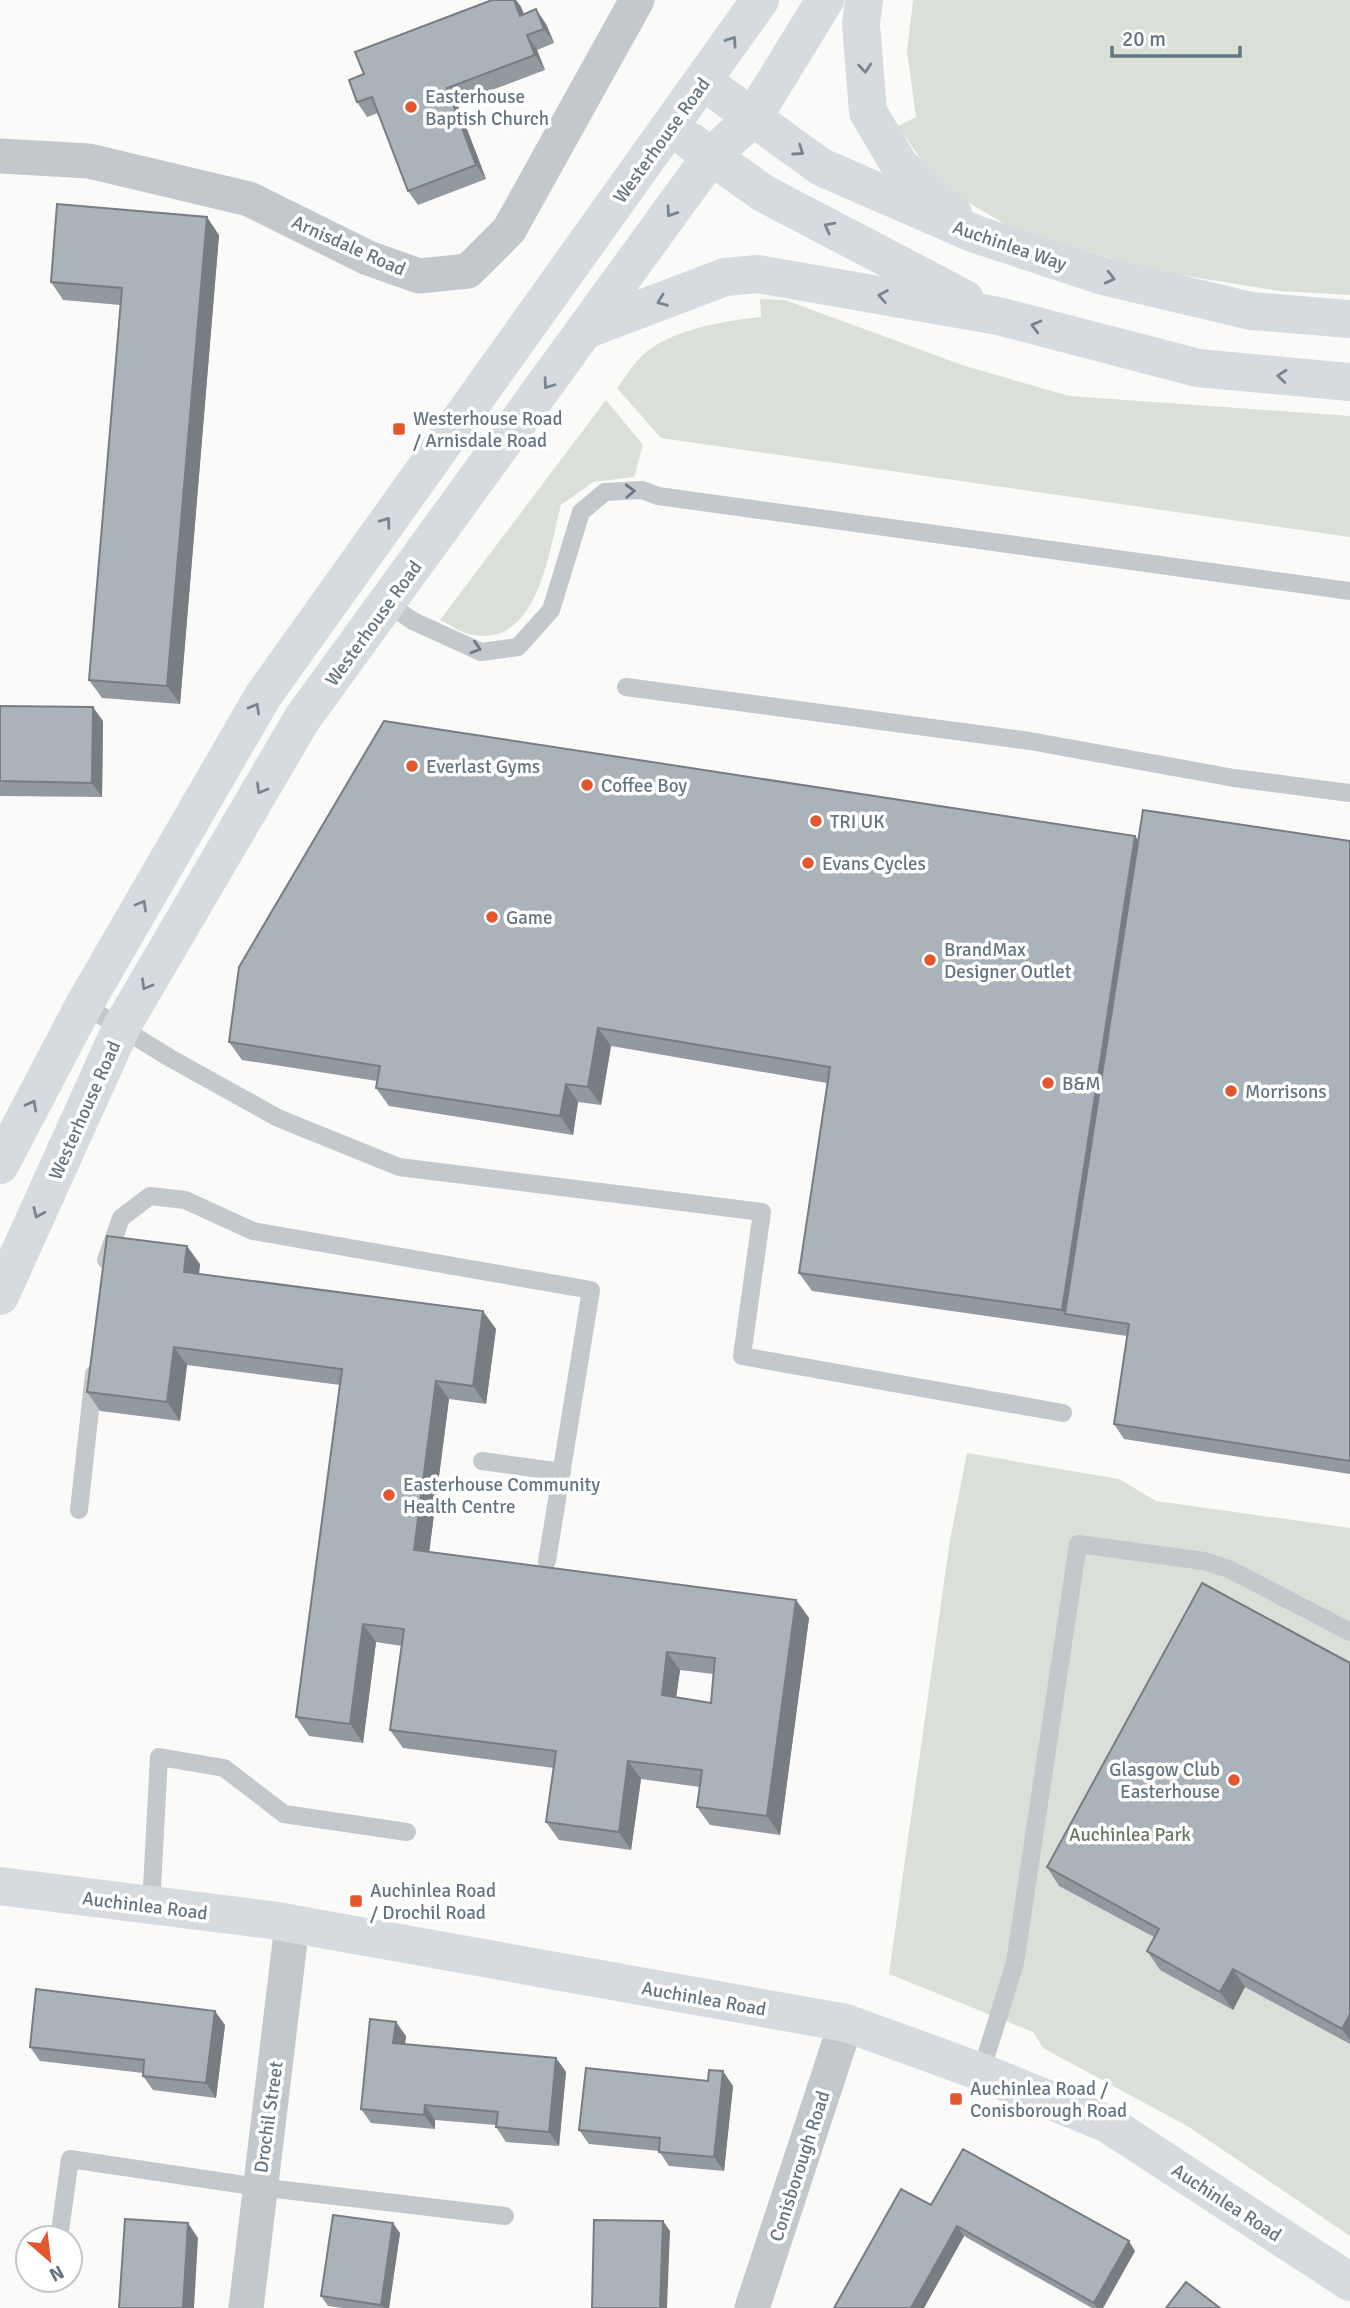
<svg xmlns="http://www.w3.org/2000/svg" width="1350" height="2308" font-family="Signika,sans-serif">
<rect width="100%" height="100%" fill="#fafaf8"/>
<!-- green -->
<path fill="#dadfd7" d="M913,0h437v295l-70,-4 -130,-21 -138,-42 -65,-38 -23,-26 -26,-38 18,-9 -9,-66z
M760,299l25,1 180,66 104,30 281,20v121l-689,-99 -44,-50c9,-11 17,-26 28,-35 27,-23 81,-33 116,-36z
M606,400l37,45 -9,32 -41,5 -32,23c-12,44 -22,140 -86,130 -12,-1 -25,-10 -35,-15z
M967,1453l152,26 37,22 194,27v708l-161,-109 -146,-79 -10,-16 -144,-58 61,-434z"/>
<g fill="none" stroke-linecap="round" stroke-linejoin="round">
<!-- lane -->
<path stroke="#c3c8cc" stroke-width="18" d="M387,603l26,18 68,31 37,-5 33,-37 30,-98 24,-20 37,-2 16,6 692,95
M626,687l404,54 204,37 116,15
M84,1005l86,53 108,60 121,49 363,45 -20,144 321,57
M106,1260l15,-42 29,-22 35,4 68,31 338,59 -44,271
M482,1461l80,11
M79,1510l15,-136
M151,1906l8,-149 65,11 60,46 123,18
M981,2072l34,-109 63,-419 126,17 25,8 121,63
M59,2238l11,-79 189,28 246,29"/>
<!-- street -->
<path stroke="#c3c8cc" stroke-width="35" d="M0,156l89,5 160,38 119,59 51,18 49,-5 41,-41 128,-230
M246,2308l46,-383
M752,2308l94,-285"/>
<!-- secondary -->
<path stroke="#d6dbdf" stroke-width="38" d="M864,0l-3,24 7,88 32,54 53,48
M704,82l117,85 154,67 128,42 148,35 99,8
M690,141l73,52 202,106
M588,329l137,-52 33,-3 240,42 200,52 152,14
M0,1165l84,-160 179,-309 497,-696
M0,1296l122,-270 180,-307 409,-563 41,-37 73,-119
M0,1886l271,34 575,103 135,49 127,52 242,158"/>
</g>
<!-- wall -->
<path fill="#929a9f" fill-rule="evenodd" d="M492,0h24l5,7 3,7 22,10 8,19 -17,7 8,20 -88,33 29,76 -68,26 -10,-14 -30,-78 -11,4 -10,-15 7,-28z
M219,235l-39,469 -78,-6 -13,-18 32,-375 -58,-5 -12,-18z
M0,706l103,15 -1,76 -102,-1z
M1135,836l3,4 212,1v633l-226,-35 -10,-15 13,-88 -315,-45 -13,-18 28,-190 -216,-37 -10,59 -23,-3 -5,33 -184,-29 -13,-18 1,-7 -135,-21 -13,-18z
M200,1264l-1,10 297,55 -10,75 -37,-5 -20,153 367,48 13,18 -29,217 -70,-10 -13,-18 3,-20 -59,-8 -10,71 -72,-10 -13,-18 8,-54 -151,-20 -13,-18 12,-84 -26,-4 -13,101 -54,-7 -13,-19 44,-332 -153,-20 -7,56 -80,-10 -13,-19zM680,1670l33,4 -2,29 -35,-6z
M1350,1663v381l-105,-57 -12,23 -73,-40 -13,-19 7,-14 -95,-51 -12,-19z
M225,2025l-9,73 -63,-8 -10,-14v-3l-103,-12 -10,-14z
M406,2036l-1,8 151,14 10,14 -7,74 -53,-4 -10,-15v-2l-61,-5v9l-64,-6 -10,-14z
M733,2086l-9,85 -55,-5 -10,-15 -70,-7 -10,-14z
M931,2205l204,46 -32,57h-11l-128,-72 -40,72h-90z
M400,2233l-11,75h-46l-15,-2 -7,-10z"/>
<!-- shaded-wall -->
<path fill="#777d82" d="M514,0h2l5,7 9,23 -10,-14z
M536,9l10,15 8,19 -10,-14z
M527,35l10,15 8,20 -10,-15z
M447,88l10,15 29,76 -10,-14z
M207,217l12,18 -39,469 -13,-18z
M93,707l10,14 -1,76 -10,-14z
M1135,836l13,18 -83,460 10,14 -13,-18z
M598,1028l13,18 -10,59 -13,-18z
M566,1084l12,18 -5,33 -13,-19z
M187,1246l13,18 -3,26 -13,-18z
M483,1311l13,18 -10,75 -13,-18z
M174,1347l13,18 -7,56 -13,-19z
M436,1381l13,18 -22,170 -13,-19z
M796,1600l13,18 -29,217 -13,-19z
M363,1624l13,18 -13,101 -13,-19z
M667,1652l13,18 -6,43 -12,-18z
M628,1761l13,18 -10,71 -12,-18z
M1233,1969l12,18 -12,23 -13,-18z
M215,2011l10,14 -9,73 -10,-15z
M1350,2014v26l-8,-11z
M396,2022l10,14 -3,22 -10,-15z
M556,2058l10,14 -7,74 -10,-14z
M723,2071l10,15 -9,85 -10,-14z
M425,2105l10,15v9l-11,-14z
M663,2221l7,10 -3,77h-7z
M188,2223l10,15 -4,70h-11z
M393,2223l7,10 -11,75h-5l-3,-3z
M957,2226l7,10 -40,72h-13z
M1129,2241l6,10 -32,57h-6l-3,-5z"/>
<!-- building -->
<path fill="#aab3b9" stroke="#777d82" stroke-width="2" fill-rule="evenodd" d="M492,0h22l6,16 16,-7 8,20 -17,6 8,20 -88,33 29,77 -68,26 -36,-94 -15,5 -8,-22 15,-6 -9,-22z
M57,204l150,13 -40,469 -78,-6 33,-392 -71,-6z
M0,706l93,1 -1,76 -92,-2z
M384,721l751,115 -73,474 -263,-37 31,-206 -232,-39 -10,59 -22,-3 -6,32 -184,-28 4,-22 -151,-24 10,-75z
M1143,810l207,31v620l-236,-37 15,-100 -64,-10z
M107,1236l80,10 -3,26 299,39 -10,75 -37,-5 -22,169 382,50 -29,216 -70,-9 5,-37 -74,-9 -9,71 -73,-10 10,-71 -166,-21 14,-101 -41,-5 -13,100 -54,-7 46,-348 -168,-22 -7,55 -80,-10zM667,1652l48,6 -4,45 -49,-8z
M1202,1583l148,80v351l-8,15 -109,-60 -13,23 -73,-41 12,-22 -112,-62z
M36,1989l179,22 -9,72 -63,-7 1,-16 -114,-13z
M370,2019l26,3 -3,21 163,15 -7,74 -53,-5 2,-15 -73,-7 -1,10 -63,-6z
M586,2068l122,13 1,-11 14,1 -9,86 -55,-5 1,-14 -81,-8z
M963,2149l166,92 -35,62 -137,-77 -46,82h-77l67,-119 30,16z
M333,2215l60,8 -12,82 -60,-9z
M125,2219l63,4 -5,85h-64z
M594,2220l69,1 -3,87h-68z
M1186,2282l34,26h-54z"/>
<!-- one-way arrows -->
<defs><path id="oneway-chevron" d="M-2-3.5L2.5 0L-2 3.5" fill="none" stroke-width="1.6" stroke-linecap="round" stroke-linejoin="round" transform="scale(1.75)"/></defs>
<g stroke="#768591">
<use href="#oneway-chevron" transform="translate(732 41) rotate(-56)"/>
<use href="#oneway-chevron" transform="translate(865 68) rotate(85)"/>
<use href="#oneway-chevron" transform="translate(799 151) rotate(35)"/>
<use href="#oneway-chevron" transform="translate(671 212) rotate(125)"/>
<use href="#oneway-chevron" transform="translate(829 227) rotate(-152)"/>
<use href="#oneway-chevron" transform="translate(1110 278) rotate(14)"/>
<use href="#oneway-chevron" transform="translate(883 296) rotate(-170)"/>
<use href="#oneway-chevron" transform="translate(662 301) rotate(159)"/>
<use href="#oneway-chevron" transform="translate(1036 326) rotate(-165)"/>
<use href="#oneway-chevron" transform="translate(1282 376) rotate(-175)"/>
<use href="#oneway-chevron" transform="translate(548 384) rotate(126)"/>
<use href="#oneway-chevron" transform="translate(386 522) rotate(-54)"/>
<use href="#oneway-chevron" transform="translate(255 708) rotate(-60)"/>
<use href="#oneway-chevron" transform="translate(261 789) rotate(120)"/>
<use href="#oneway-chevron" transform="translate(142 905) rotate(-60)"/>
<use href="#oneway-chevron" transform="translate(146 985) rotate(120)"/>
<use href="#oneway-chevron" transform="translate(32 1105) rotate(-62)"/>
<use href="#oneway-chevron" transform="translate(38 1213) rotate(114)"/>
</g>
<g stroke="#6a7a87">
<use href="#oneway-chevron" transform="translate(630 491) rotate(-2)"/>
<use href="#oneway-chevron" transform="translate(476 648) rotate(17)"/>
</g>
<!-- markers -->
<g fill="#e4572e" stroke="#fff" stroke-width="2.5">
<circle cx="411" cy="107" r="7"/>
<rect x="392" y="422" width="14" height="14" rx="3.5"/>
<circle cx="412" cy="766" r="7"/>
<circle cx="587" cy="785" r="7"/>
<circle cx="816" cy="821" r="7"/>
<circle cx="808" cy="863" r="7"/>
<circle cx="492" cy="917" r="7"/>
<circle cx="930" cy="960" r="7"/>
<circle cx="1048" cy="1083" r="7"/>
<circle cx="1231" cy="1091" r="7"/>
<circle cx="389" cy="1495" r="7"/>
<circle cx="1234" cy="1780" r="7"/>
<rect x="349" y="1894" width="14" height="14" rx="3.5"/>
<rect x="949" y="2092" width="14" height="14" rx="3.5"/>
</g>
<g text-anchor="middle" stroke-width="7" stroke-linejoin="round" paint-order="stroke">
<!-- poi labels -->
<g font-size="19" fill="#657683" stroke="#fff" text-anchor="start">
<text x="425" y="103">Easterhouse<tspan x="425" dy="22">Baptish Church</tspan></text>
<text x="413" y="425">Westerhouse Road<tspan x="413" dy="22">/ Arnisdale Road</tspan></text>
<text x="426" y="773">Everlast Gyms</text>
<text x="601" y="792">Coffee Boy</text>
<text x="830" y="828">TRI UK</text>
<text x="822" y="870">Evans Cycles</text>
<text x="506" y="924">Game</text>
<text x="944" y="956">BrandMax<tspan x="944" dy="22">Designer Outlet</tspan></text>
<text x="1062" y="1090">B&amp;M</text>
<text x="1245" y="1098">Morrisons</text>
<text x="403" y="1491">Easterhouse Community<tspan x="403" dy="22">Health Centre</tspan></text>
<text x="1220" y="1776" text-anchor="end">Glasgow Club<tspan x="1220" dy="22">Easterhouse</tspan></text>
<text x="370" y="1897">Auchinlea Road<tspan x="370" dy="22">/ Drochil Road</tspan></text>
<text x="970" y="2095">Auchinlea Road /<tspan x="970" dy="22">Conisborough Road</tspan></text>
</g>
<!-- street labels -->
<g font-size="19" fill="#657683" stroke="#fff">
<text transform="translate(661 140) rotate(-54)" y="7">Westerhouse Road</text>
<text transform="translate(349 245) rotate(24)" y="7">Arnisdale Road</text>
<text transform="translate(1010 245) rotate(19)" y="7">Auchinlea Way</text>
<text transform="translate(373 623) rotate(-54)" y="7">Westerhouse Road</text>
<text transform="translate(84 1110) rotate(-66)" y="7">Westerhouse Road</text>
<text transform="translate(145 1905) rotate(7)" y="7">Auchinlea Road</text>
<text transform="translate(704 1998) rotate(10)" y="7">Auchinlea Road</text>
<text transform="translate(268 2117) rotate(-82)" y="7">Drochil Street</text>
<text transform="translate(799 2166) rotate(-72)" y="7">Conisborough Road</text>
<text transform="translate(1227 2202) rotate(33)" y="7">Auchinlea Road</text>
</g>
<!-- park labels -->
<g font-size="19" fill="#687a64" stroke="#fff">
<text x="1130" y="1841">Auchinlea Park</text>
</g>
</g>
<!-- north arrow -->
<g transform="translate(49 2259) rotate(152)"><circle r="33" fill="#ffffff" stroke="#c1c8cd" stroke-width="2"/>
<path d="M0-5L12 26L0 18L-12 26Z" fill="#e4572e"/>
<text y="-10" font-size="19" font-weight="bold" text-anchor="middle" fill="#657683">N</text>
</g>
<!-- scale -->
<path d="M1112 46v10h128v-10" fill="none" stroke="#657683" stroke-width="3.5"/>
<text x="1122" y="46" font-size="21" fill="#657683" stroke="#ffffff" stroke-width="5" paint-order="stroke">20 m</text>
</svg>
